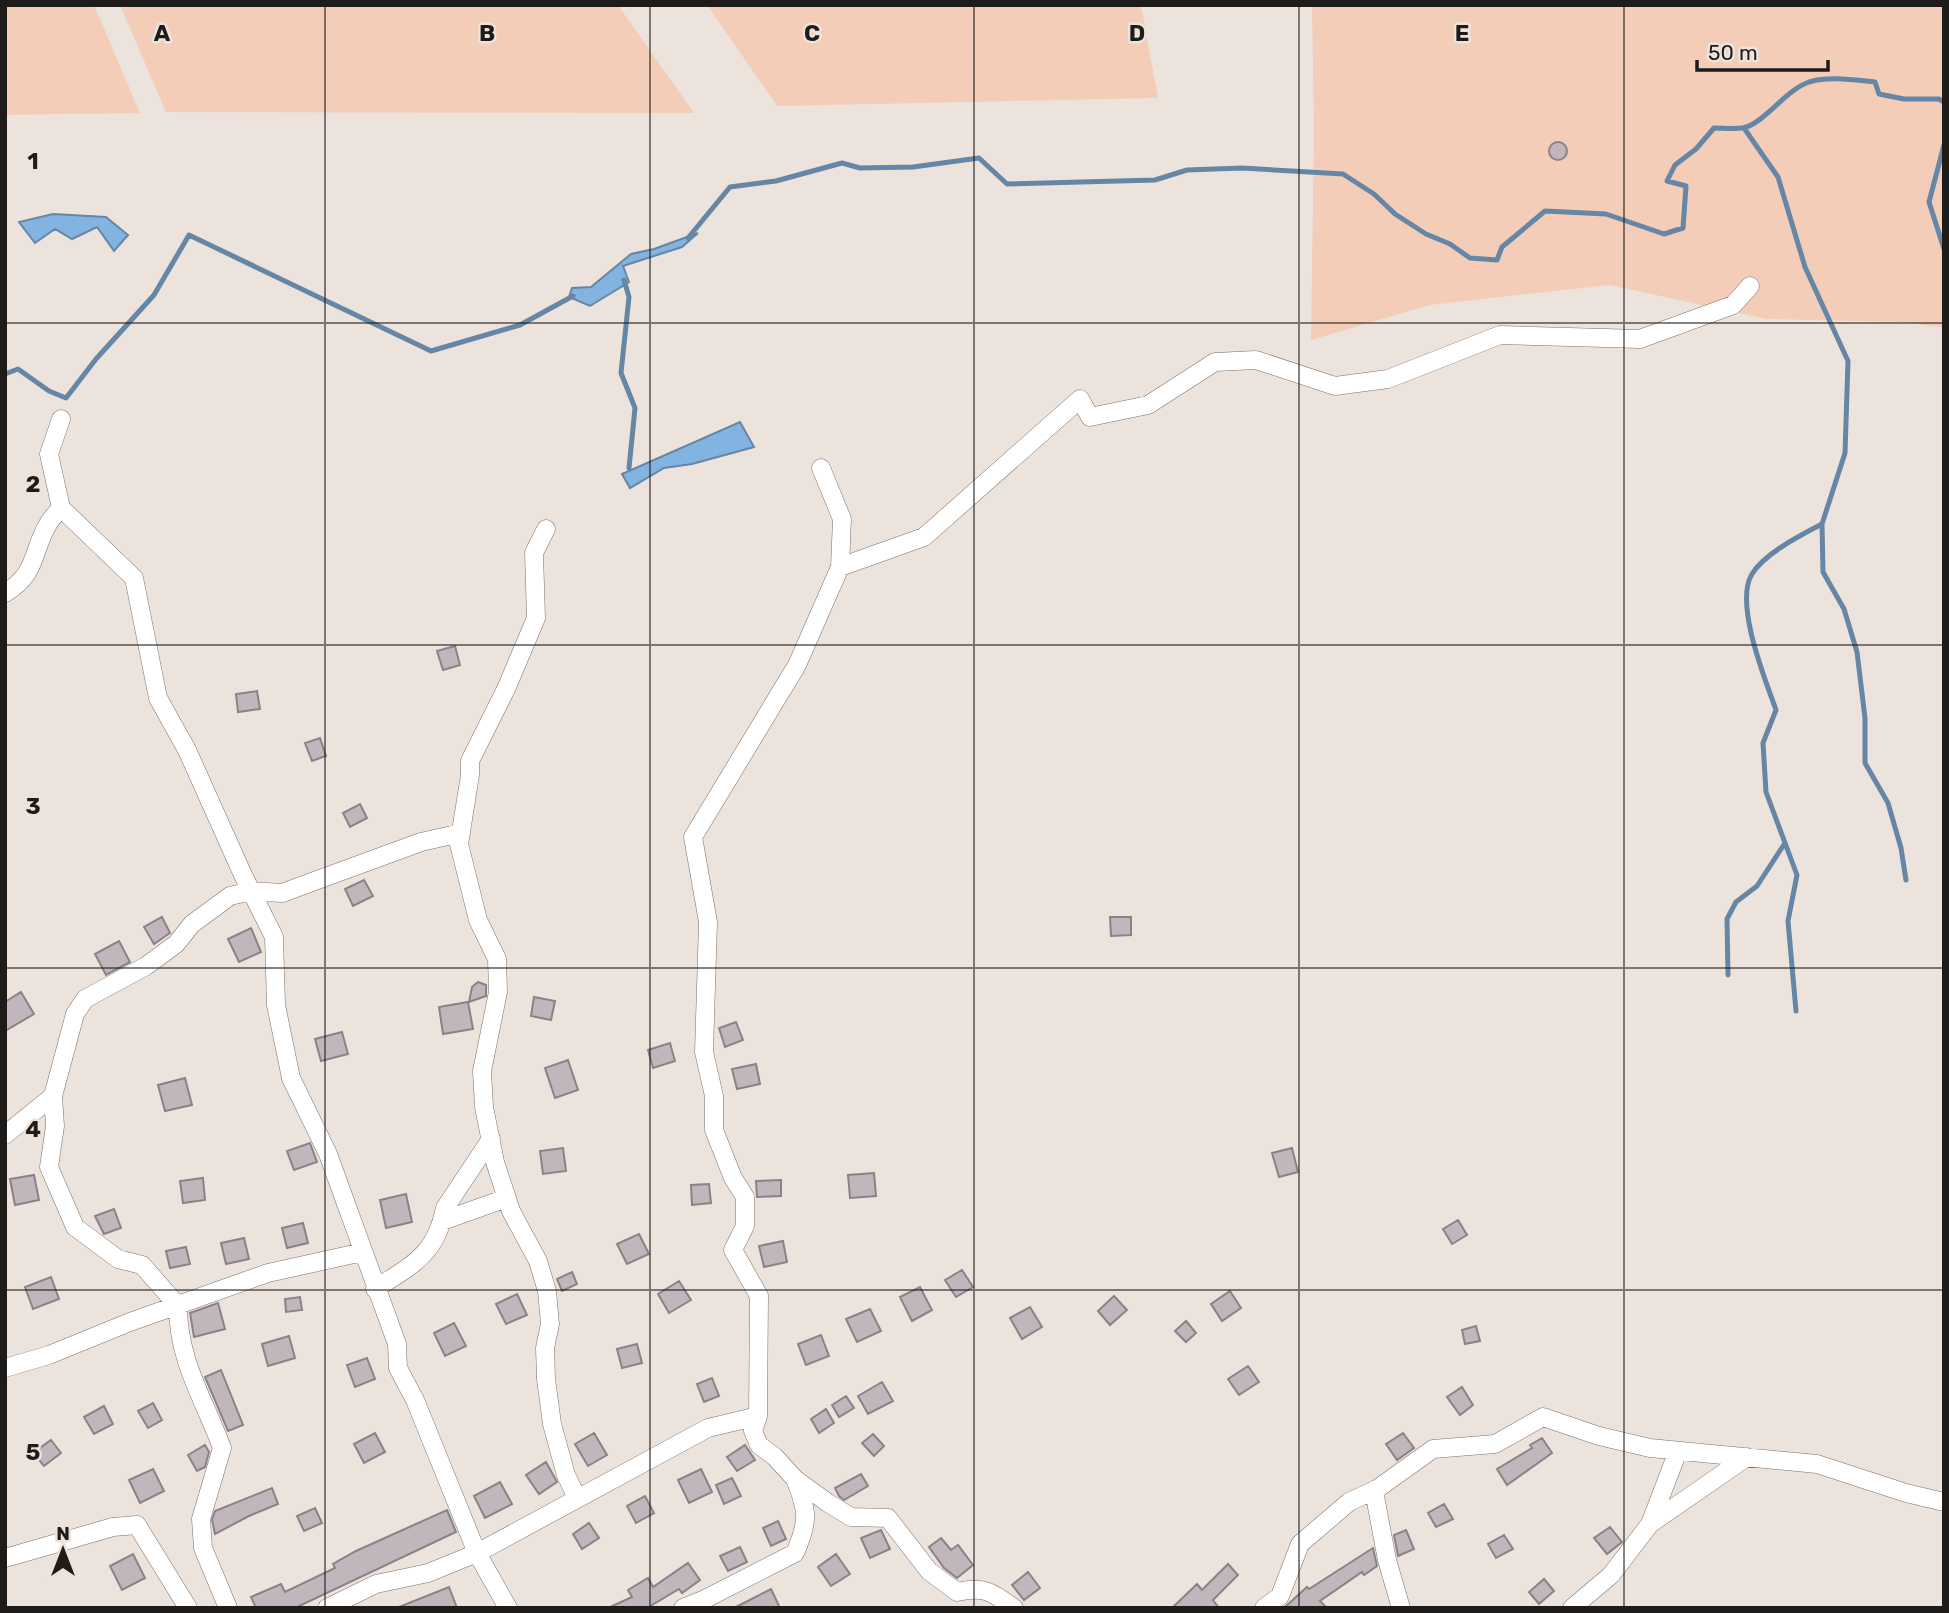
<svg xmlns="http://www.w3.org/2000/svg" width="1949" height="1613" font-family="Rubik,sans-serif">
<rect width="100%" height="100%" fill="#ede3dd"/>
<!-- green -->
<path fill="#f3cdb8" d="M5,5h89l46,108 -135,2z
M120,5h498l76,108 -528,-1z
M707,5h434l17,93 -381,8z
M1312,5h632v323l-38,-6 -140,-3 -156,-34 -180,20 -119,35 3,-210z"/>
<!-- water -->
<path fill="#83b4e1" stroke="#6586a5" stroke-width="2" d="M53,214l53,3 22,18 -14,16 -17,-24 -25,12 -17,-10 -20,14 -16,-21z
M698,233l-16,14 -59,19 6,16 -39,24 -21,-9 3,-9 19,-1 40,-33 23,-5z
M740,422l14,25 -62,17 -28,4 -34,20 -8,-14z"/>
<g fill="none" stroke-linecap="round" stroke-linejoin="round">
<!-- stream -->
<path stroke="#6586a5" stroke-width="5" d="M1744,128l34,49 27,90 43,94 -3,92 -23,71c-21,11 -57,29 -70,50 -18,29 13,105 24,136l-13,33 3,49 31,83 -9,46 8,90
M1944,145l-15,57 15,47
M688,238l42,-51 46,-6 66,-18 18,5 53,-1 66,-9 28,26 148,-4 32,-10 55,-2 101,6 31,20 21,20 31,20 24,10 20,14 27,2 5,-13 43,-36 61,3 58,20 19,-6 3,-42 -19,-5 8,-16 21,-16 18,-21c9,0 19,1 28,0 20,-2 43,-38 67,-46 20,-6 45,-2 66,0l4,12 25,5h35l5,3
M624,280l5,17 -8,76 14,35 -6,60
M5,374l13,-5 31,22 17,7 30,-39 58,-64 35,-60 242,116 89,-26 53,-29
M1822,524l1,48 21,37 13,43 8,66v45l23,40 13,45 5,32
M1728,975l-1,-56 9,-17 21,-16 28,-43"/>
</g>
<!-- building -->
<path fill="#c0b6bc" stroke="#8b8288" stroke-width="2" d="M1549 151a9 9 0 1 1 18 0a9 9 0 1 1-18 0Z
M455,646l5,19 -17,5 -6,-19z
M257,691l3,18 -22,3 -2,-18z
M320,738l6,18 -14,5 -7,-18z
M360,804l7,14 -17,9 -7,-14z
M364,880l9,16 -20,10 -8,-17z
M162,917l8,16 -16,11 -10,-17z
M1110,917h21v18l-20,1z
M251,928l10,24 -22,10 -11,-23z
M119,941l11,21 -24,13 -11,-21z
M478,982l8,3v11l-17,6 3,-15z
M21,992l13,22 -29,17v-29z
M534,997l21,4 -4,19 -20,-4z
M468,1002l5,27 -30,5 -4,-27z
M736,1022l7,18 -18,7 -6,-19z
M342,1032l6,22 -27,7 -6,-22z
M670,1043l5,18 -22,7 -5,-18z
M568,1060l10,30 -23,8 -10,-30z
M756,1064l4,20 -23,5 -5,-20z
M185,1078l7,27 -27,6 -7,-26z
M310,1143l7,19 -23,8 -7,-19z
M563,1148l3,23 -23,3 -3,-23z
M1292,1148l6,24 -19,5 -7,-24z
M874,1173l2,23 -26,2 -2,-23z
M34,1175l5,25 -24,5 -5,-26z
M203,1178l2,22 -22,3 -3,-22z
M781,1180v16l-24,1 -1,-16z
M709,1184l2,19 -19,2 -1,-20z
M406,1194l6,28 -26,6 -6,-28z
M114,1209l7,19 -17,6 -9,-18z
M1458,1220l9,15 -15,9 -9,-15z
M303,1223l5,20 -21,5 -5,-20z
M639,1234l10,20 -22,10 -10,-20z
M244,1238l5,21 -23,5 -5,-21z
M783,1241l4,21 -23,5 -5,-21z
M186,1247l4,17 -20,4 -4,-17z
M962,1270l11,17 -17,10 -11,-17z
M572,1272l5,12 -15,7 -5,-12z
M51,1277l8,22 -26,10 -8,-22z
M679,1281l12,19 -22,13 -11,-19z
M920,1287l12,23 -20,11 -12,-24z
M1230,1291l11,17 -19,13 -11,-17z
M517,1294l10,21 -21,9 -10,-20z
M1114,1296l13,14 -17,15 -12,-14z
M300,1297l2,13 -16,2 -1,-13z
M218,1303l7,26 -31,8 -4,-24z
M1030,1307l12,20 -20,12 -12,-21z
M870,1309l11,22 -24,11 -11,-23z
M1186,1321l10,12 -10,9 -11,-11z
M454,1323l12,23 -21,10 -11,-23z
M1476,1326l4,15 -15,3 -3,-14z
M821,1335l8,21 -23,9 -8,-21z
M289,1336l6,22 -27,8 -6,-22z
M637,1344l5,19 -20,5 -5,-19z
M367,1358l8,21 -20,8 -8,-22z
M1248,1366l11,16 -20,13 -11,-16z
M221,1370l22,55 -15,6 -23,-54z
M712,1378l7,18 -15,6 -7,-18z
M882,1382l11,19 -25,13 -10,-18z
M1462,1387l11,18 -13,10 -13,-18z
M846,1396l8,12 -15,9 -7,-12z
M153,1403l9,17 -14,8 -10,-17z
M104,1406l9,18 -19,10 -10,-17z
M826,1409l8,14 -15,10 -8,-14z
M375,1433l10,19 -21,11 -10,-19z
M594,1433l13,22 -19,11 -13,-22z
M1403,1433l11,15 -17,12 -11,-16z
M873,1434l11,12 -10,10 -12,-13z
M1542,1438l10,15 -45,32 -10,-16 35,-21 -2,-3z
M51,1440l10,13 -17,13 -11,-13z
M205,1445l4,7 -4,15 -8,4 -9,-16z
M745,1445l10,15 -18,11 -10,-14z
M546,1462l11,20 -18,12 -13,-19z
M153,1469l11,22 -24,12 -11,-23z
M701,1469l11,23 -23,11 -11,-23z
M861,1474l7,12 -24,14 -5,-4 -4,-8z
M732,1478l9,18 -17,8 -8,-19z
M500,1482l12,22 -27,14 -11,-22z
M272,1488l6,16 -29,12 -34,18 -3,-14 3,-9z
M645,1496l9,17 -18,10 -9,-17z
M1444,1504l9,15 -17,8 -8,-14z
M315,1508l7,15 -18,8 -7,-15z
M447,1510l9,22 -161,76h-39l-5,-11 30,-13 4,8 50,-24 -2,-4 23,-13z
M778,1521l8,18 -15,7 -8,-18z
M589,1523l10,15 -17,11 -9,-15z
M1610,1527l12,15 -15,12 -13,-16z
M881,1530l9,19 -20,9 -9,-20z
M1406,1530l8,19 -16,7 -4,-21z
M1504,1535l9,14 -17,9 -8,-14z
M941,1538l10,12 7,-5 15,20 -16,13 -13,-10 -15,-21z
M740,1547l7,15 -19,9 -8,-15z
M1373,1548l4,18 -13,9 -2,-3 -42,29 7,7h-43l23,-21 2,2z
M133,1554l12,24 -23,12 -12,-24z
M836,1554l14,20 -19,12 -13,-19z
M688,1563l12,17 -18,13 -3,-4 -32,19h-39l24,-11 -4,-7 20,-12 5,9z
M1228,1564l10,11 -25,25 6,8h-47l25,-24 5,6z
M1028,1572l12,16 -16,12 -12,-15z
M1544,1579l10,12 -15,13 -10,-12z
M449,1587l8,21h-58v-1z
M771,1589l9,19h-46z"/>
<g fill="none" stroke-linecap="round" stroke-linejoin="round">
<!-- street casing -->
<g stroke="#7a716c" stroke-width="19">
<path id="street" d="M61,419l-12,35 12,54 73,70 24,120 29,52 56,125 31,62 2,68 15,73 37,76 69,190 1,24 17,32 62,153 31,55
M821,468l21,51 -2,48
M546,529l-12,24 2,65 -30,71 -36,72v14l-11,69 19,76 19,39 1,33 -16,79 2,36 11,55 16,49 27,50 9,30 3,33 -5,24 1,31 6,45 14,51 11,23
M5,593c32,-19 27,-41 42,-67 3,-7 10,-13 14,-18
M5,1135l48,-39
M442,1221l65,-23
M375,1289c37,-24 61,-34 70,-81l46,-69
M5,1368l44,-13 81,-33 138,-49 95,-21
M1374,1491l13,69 14,48
M1650,1524l97,-67
M5,1558l108,-31 24,-2 51,83
M228,1608l-25,-60 -2,-29 21,-71c-18,-49 -44,-87 -44,-142l-36,-41 -24,-6 -43,-32 -26,-60 6,-41 -2,-30 22,-82 10,-15 61,-33 30,-22 16,-20 38,-28 21,-5 31,2 139,-51 40,-9
M327,1608l49,-24 52,-11 49,-20 231,-125 50,-12
M683,1608l22,-9 90,-46c14,-32 13,-42 0,-74
M1014,1608c-22,-16 -29,-22 -57,-16l-28,-21 -41,-53 -37,-1 -23,-14 -33,-24 -20,-22 -16,-12 -6,-14 5,-15 1,-120 -26,-46 12,-24v-29l-12,-19 -19,-48v-34l-10,-44 4,-130 -15,-85 104,-172 43,-98 84,-30 156,-138 10,18 58,-12 67,-43 41,-2 79,26 53,-7 112,-44 140,4 93,-34 17,-19
M1264,1608l16,-12 20,-52 49,-42 28,-13 56,-40 62,-5 48,-27 56,19 51,12 167,16 89,29 38,9
M1572,1608l39,-33 39,-51 28,-73"/>
</g>
<!-- street -->
<use href="#street" stroke="#fff" stroke-width="18"/>
</g>
<!-- grid -->
<path fill="none" stroke="#1f1b19" stroke-width="2" stroke-opacity="0.55" d="M325,5v1603M650,5v1603M974,5v1603M1299,5v1603M1624,5v1603M5,323h1939M5,645h1939M5,968h1939M5,1290h1939"/>
<g font-size="23" text-anchor="middle" font-weight="bold" fill="#1f1b19" stroke="#ede3dd" stroke-width="5" stroke-linejoin="round" paint-order="stroke">
<text x="162" y="41">A</text>
<text x="487" y="41">B</text>
<text x="812" y="41">C</text>
<text x="1137" y="41">D</text>
<text x="1462" y="41">E</text>
<text x="33" y="169">1</text>
<text x="33" y="492">2</text>
<text x="33" y="814">3</text>
<text x="33" y="1137">4</text>
<text x="33" y="1460">5</text>
</g>
<!-- border -->
<rect width="1949" height="1613" fill="none" stroke="#1f1b19" stroke-width="14"/>
<!-- north arrow -->
<g transform="translate(63 1550)" stroke="#ede3dd" stroke-width="5" paint-order="stroke">
<path d="M0-5L12 26L0 18L-12 26Z" fill="#1f1b19"/>
<text y="-10" font-size="19" font-weight="bold" text-anchor="middle" fill="#1f1b19">N</text>
</g>
<!-- scale -->
<path d="M1697 60v10h131v-10" fill="none" stroke="#1f1b19" stroke-width="3.5"/>
<text x="1708" y="60" font-size="21" fill="#1f1b19" stroke="#ede3dd" stroke-width="5" paint-order="stroke">50 m</text>
</svg>
